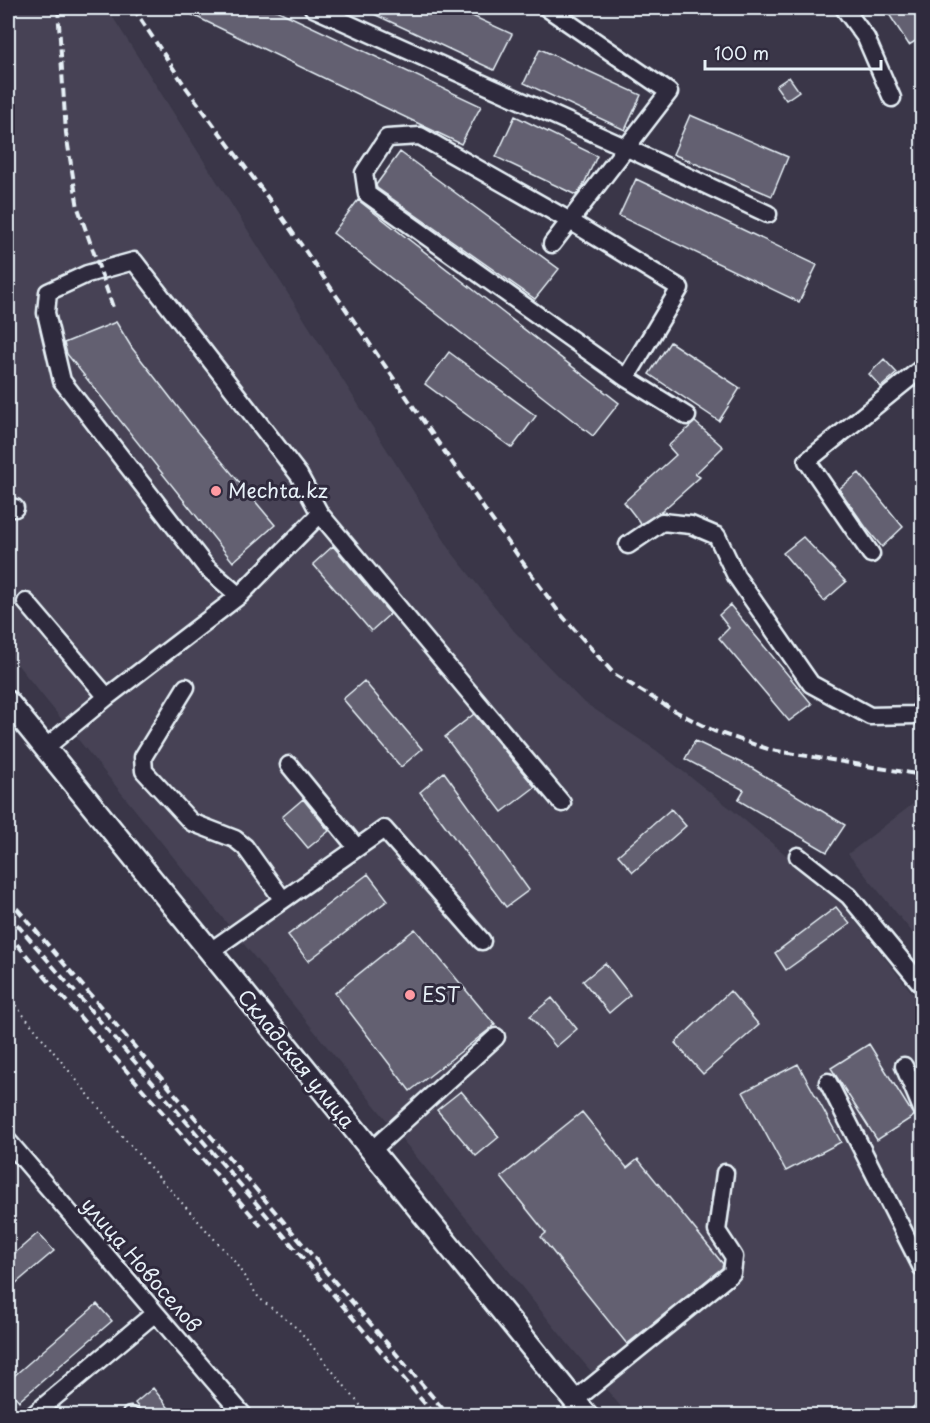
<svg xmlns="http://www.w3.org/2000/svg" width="930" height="1423" font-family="'Playpen Sans',sans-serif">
<rect width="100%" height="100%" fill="#3a3648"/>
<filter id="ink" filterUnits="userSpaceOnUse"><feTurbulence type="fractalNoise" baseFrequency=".0167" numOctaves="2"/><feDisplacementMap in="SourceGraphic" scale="12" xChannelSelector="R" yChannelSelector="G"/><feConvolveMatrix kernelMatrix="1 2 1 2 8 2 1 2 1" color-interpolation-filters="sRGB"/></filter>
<g filter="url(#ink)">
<!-- built -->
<path fill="#464354" d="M8,8h99l346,546 61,77 68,70 75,50 73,57 106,89 86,108v410h-294l-60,-71 -560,-691z
M922,797v147l-74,-90z"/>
<!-- building -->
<path fill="#636171" stroke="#e8f1f8" stroke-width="1.5" d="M178,8h94l209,98 -20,38z
M361,8h94l57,26 -18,36z
M885,8h37v29l-13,8z
M540,49l101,46 -16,35 -101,-47z
M789,77l10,14 -13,9 -10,-14z
M690,115l98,42 -16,39 -99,-42z
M515,116l82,40 -15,32 -6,7 -80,-38z
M400,152l159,117 -24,30 -158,-111 -1,-3z
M636,179l181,86 -18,37 -180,-86z
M358,200l261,203 -26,33 -260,-203z
M116,322l16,26 62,80 81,97 -42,37 -166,-208 -3,-11z
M670,342l70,46 -21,33 -70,-47z
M449,352l87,64 -24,32 -87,-64z
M884,359l13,14 -16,14 -12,-13z
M695,422l28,25 -28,27 5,3 -39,35 -20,12 -17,-22 52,-47 -8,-9z
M859,473l44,54 -21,20 -15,-18 -28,-40z
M803,537l43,45 -22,19 -41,-48z
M333,546l57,68 -19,17 -58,-67z
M730,605l82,99 -23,17 -70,-83 10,-10 -10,-13z
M364,681l58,68 -21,18 -58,-68z
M474,714l61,73 -33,25 -57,-75z
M695,741l55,26 95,58 -18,27 -89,-52 6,-10 -59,-31z
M444,772l85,118 -23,17 -86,-115z
M303,799l26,32 -21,17 -26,-31z
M671,809l15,17 -53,46 -15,-17z
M368,874l20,26 -80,61 -20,-26z
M836,907l14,17 -64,46 -11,-17z
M415,929l80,96 -85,66 -75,-98z
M605,963l25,32 -21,18 -26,-32z
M730,991l29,34 -56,49 -28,-31z
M552,998l25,31 -21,18 -26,-31z
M869,1044l45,72 -37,24 -46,-72z
M798,1064l43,78 -55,29 -43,-79z
M461,1091l38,46 -23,19 -39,-46z
M582,1112l45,56 11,-9 85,105 -1,4 -95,76 -86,-107 5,-4 -45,-56z
M38,1233l16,18 -46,39v-31z
M97,1304l15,17 -93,80 -11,-14v-6z
M153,1388l22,28h-30l-10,-13z"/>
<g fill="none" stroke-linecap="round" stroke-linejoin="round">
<!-- minor casing -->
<g stroke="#e8f1f8" stroke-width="21">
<path id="minor" d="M313,8l314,140 141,66
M547,8l122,84 -117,152
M844,8l22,30 26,60
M420,136l150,85 110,67 -54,90 -259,-184 -3,-21 23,-35z
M626,378l61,38
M8,507l7,1
M320,514l242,289
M628,545l34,-23 29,3 26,11 19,40 75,108 59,32 46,-1 6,-6
M871,554l-64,-93 115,-93
M26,602l81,95
M186,687l-43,70 1,14 47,51 44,17 10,8 38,53
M45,748l62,-51 132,-101 81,-82 -21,-39 -165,-214 -47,13 -39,18 -2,21 16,68 144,186 33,29
M289,765l68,83
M798,856l51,40 73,89
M209,952l175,-123 98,112
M904,1066l18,43
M828,1082l94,186
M8,1141l236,275
M371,1151l125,-114
M575,1400l157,-127 2,-16 -17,-26 8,-58
M32,1416l123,-103
M130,1416h1
M918,1416l4,-4"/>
</g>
<!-- major casing -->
<g stroke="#e8f1f8" stroke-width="26">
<path id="major" d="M8,702l579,714"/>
</g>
<!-- path -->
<path stroke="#e8f1f8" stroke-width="2" stroke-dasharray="1.5 4.5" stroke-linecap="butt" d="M8,996l114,140 112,125 25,37 40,32 70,86"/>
<!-- minor -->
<use href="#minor" stroke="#2f2a3d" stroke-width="16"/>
<!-- major -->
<use href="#major" stroke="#2f2a3d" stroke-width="21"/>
<!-- rail -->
<path stroke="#e8f1f8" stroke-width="4" stroke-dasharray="9 4.5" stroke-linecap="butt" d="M58,8l8,125 12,75 36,102
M133,8l52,78 92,124 210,303 71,98 56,63 57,35 43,22 57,19 151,25
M8,898l441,518
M8,914l278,324 149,178
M8,934l253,292"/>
</g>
</g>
<!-- markers -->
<g fill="#ff9aa2" stroke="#2f2a3d" stroke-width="2">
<circle cx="216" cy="491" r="6"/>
<circle cx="410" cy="995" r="6"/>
</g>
<g text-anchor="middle" stroke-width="6" stroke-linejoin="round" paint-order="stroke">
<!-- poi labels -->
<g font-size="20" fill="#e8f1f8" stroke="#2f2a3d" text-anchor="start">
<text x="228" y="498">Mechta.kz</text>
<text x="422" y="1002">EST</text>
</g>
<!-- street labels -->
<g font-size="20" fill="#e8f1f8" stroke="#2f2a3d">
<text transform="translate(296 1059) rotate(51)" y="7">Складская улица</text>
<text transform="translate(141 1265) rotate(49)" y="7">улица Новоселов</text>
</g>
</g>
<!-- margin -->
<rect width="930" height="1423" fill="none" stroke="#2f2a3d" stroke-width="30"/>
<rect x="15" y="15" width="900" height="1393" fill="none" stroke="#e8f1f8" stroke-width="2" filter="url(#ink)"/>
<!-- scale -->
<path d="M705 60v9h176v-9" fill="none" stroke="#e8f1f8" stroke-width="3"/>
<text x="714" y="60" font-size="18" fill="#e8f1f8" stroke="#2f2a3d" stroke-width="4.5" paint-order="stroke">100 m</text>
</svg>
